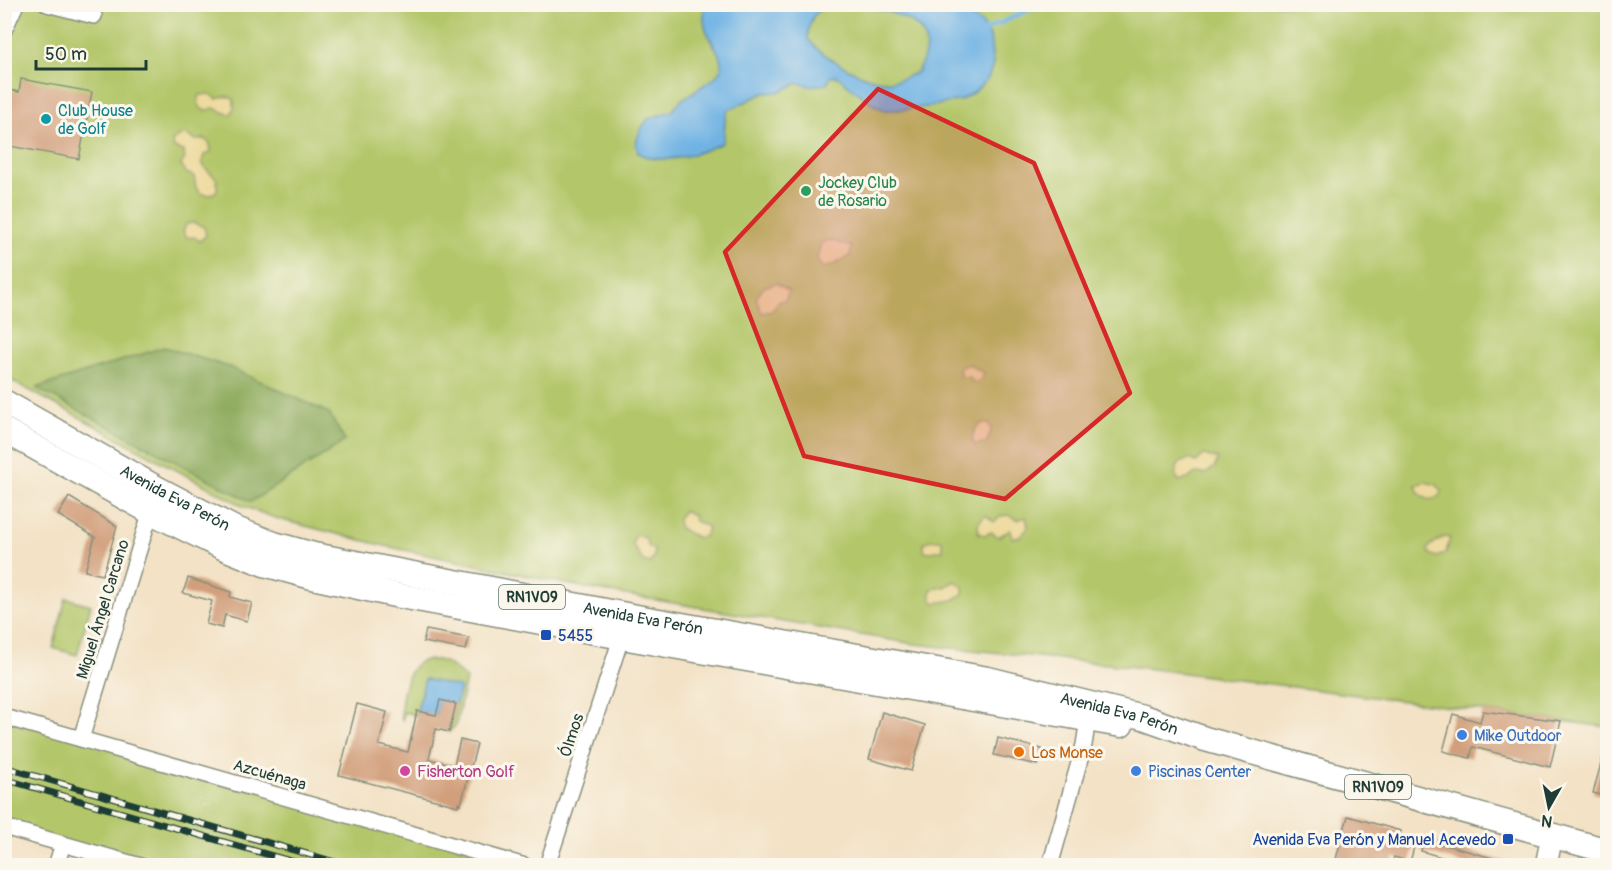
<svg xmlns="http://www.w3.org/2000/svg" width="1612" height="870" font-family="Pangolin,sans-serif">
<rect width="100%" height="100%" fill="#fbf7ec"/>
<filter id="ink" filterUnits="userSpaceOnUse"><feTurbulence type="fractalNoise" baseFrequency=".0167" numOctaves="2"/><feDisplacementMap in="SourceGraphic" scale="12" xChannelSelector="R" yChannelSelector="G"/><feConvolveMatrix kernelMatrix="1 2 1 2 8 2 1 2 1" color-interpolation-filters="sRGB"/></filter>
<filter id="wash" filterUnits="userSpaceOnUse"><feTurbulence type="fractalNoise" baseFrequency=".008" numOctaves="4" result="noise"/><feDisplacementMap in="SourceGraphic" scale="24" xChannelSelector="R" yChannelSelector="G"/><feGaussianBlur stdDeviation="1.35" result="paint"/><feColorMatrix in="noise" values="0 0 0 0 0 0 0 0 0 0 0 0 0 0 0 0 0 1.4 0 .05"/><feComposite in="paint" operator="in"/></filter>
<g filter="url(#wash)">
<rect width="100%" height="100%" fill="#f3e2c6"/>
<!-- green -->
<path fill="#b3c669" stroke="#69824e" stroke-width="1.5" d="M5,5h1602v722l-462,-59 -231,-24 -323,-55 -206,-43 -107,-27 -35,-13 -238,-129z
M66,598l25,7 -14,50 -24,-7z
M437,660c13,3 20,10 29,19l-10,46 -7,7 11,-44 -35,-9 -9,36 -12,-3 -2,9c-3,-15 3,-56 21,-60 4,-2 10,-1 14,-1z
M4,717l521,148h-385l-135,-38z"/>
<!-- forest -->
<path fill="#8eab5d" stroke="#567448" stroke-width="1.5" d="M164,347l65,20 100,46 16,28 -94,61 -215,-114z"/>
<!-- sand -->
<path fill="#eeda9e" stroke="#868c69" stroke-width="1.5" d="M210,94l7,5c7,-3 12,-4 17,1v8l-4,7 -16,-7 -9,3c-7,-4 -8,-8 -5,-16z
M184,134l12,6 9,-1 5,5 1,8 -7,3 -2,7 3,6 12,11v12l-7,4 -8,-1 -6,-6 -2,-12 -8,-3 -5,-8 4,-7 -2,-7 -9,-3 -2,-7z
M194,223l10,4 2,8 -6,6 -6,-4 -6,1 -5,-6 3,-8z
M830,240l22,7 -2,9 -19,10 -9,2 -5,-9 4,-16z
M776,283l13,8 -4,9 -7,2 -6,9 -10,2 -6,-15 8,-11z
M968,364l16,9 -3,7 -7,3 -5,-6h-8l-2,-9z
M982,423l8,1 1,7 -4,11 -12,3 -3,-7 3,-9z
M1204,455l14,4 -3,8 -10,7 -10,-1 -7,6 -9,2 -4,-6 4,-12 10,-4 7,3z
M1425,482l12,3 5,6c-7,14 -23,9 -26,-6z
M683,511l10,4 2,6 13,6 -3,9 -7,2 -19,-10 -1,-9z
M986,515l8,7 7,-6 8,-1 8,5 9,-3 2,10 -7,9 -9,2 -2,-8 -12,7 -7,-5 -5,3 -7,-1c-2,-9 -1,-13 7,-19z
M636,535l10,3 2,8 6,4v7l-4,6 -7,-2 -11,-17z
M1444,537l6,1 -4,15 -9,4 -7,-3 -2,-5 3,-4z
M931,540h11l1,10 -13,2 -6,-1v-8z
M955,581l8,6v7l-10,6 -18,3 -4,-4v-10l14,-2z"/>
<!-- water -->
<path fill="#6fb2e4" stroke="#47788c" stroke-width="1.5" d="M705,5h129c-19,2 -26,16 -26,34 14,18 59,44 82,42 10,0 19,-5 27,-9 31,-51 -28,-62 -65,-67h97l32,17 9,14 3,29 -5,13 -13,14 -14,8 -34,7 -30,3h-13l-12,-6 -35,-28 -7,1 -3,7 -17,2 -12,-3 -19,9 -15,1 -36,17c-5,11 -2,22 -6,33 -24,11 -60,24 -84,10l-2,-10 4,-13 8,-11 24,-8 9,-11 32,-21 8,-8c3,-26 -23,-32 -16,-66z
M425,679l35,8 -4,17 -16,-3 -4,14 -19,-4z"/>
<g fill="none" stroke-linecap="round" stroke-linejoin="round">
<!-- stream -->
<path stroke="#6fb2e4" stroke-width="4.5" d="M986,30l55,-26"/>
</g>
<g id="blocks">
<!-- building -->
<path fill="#d19f7c" d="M21,79l71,13 -13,67 -75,-14v-56l15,3z
M69,497l48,29 -14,49 -18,-4 10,-34 -37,-22z
M188,578l43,14 -1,5 22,6 -5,18 -22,-6 -3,13 -16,-4 6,-23 -29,-8z
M426,630l43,8 -3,12 -43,-8z
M440,700l16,4 -7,28 -13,-3 -7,30 25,6 6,-25 17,4 -16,60 -3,-1v3l-119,-31 18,-71 30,8 -8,33 29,7 9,-41 19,4z
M1483,711l78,10 -11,46 -77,-20 -3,11 -27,-7 10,-37 27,8z
M882,712l43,13 -14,46 -42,-12z
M998,738l44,11 -4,16 -44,-10z
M1604,753l4,1v43l-15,-4z
M1348,816l53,15 -2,5 17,4 -6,22 -16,-5 -3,9h-57z
M1424,839l83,23v4h-36l-50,-15z"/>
</g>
</g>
<g filter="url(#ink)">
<use href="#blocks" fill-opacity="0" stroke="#89907d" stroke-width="1.5"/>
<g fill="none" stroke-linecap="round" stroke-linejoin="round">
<!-- street casing -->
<g stroke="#89907d" stroke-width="18">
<path id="street" d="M47,4l47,12
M4,30l12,-26
M4,717l521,149
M81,739l72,-235
M4,827l136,39
M56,866l7,-22
M547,866l77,-237
M1050,866l34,-121 5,-33"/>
</g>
<!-- secondary casing -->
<g stroke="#89907d" stroke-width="24">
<path id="secondary" d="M1546,866l6,-31"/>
</g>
<!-- primary casing -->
<g stroke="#89907d" stroke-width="27">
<g id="primary">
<path id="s1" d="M4,402l154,87 75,39 41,16 40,11 328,63 346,61 155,38 62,22 403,112"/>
<path d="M4,430l147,82 71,35 42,17 44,12 87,19 227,42 499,88"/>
</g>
</g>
<!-- street -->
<use href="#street" stroke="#fff" stroke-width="15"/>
<!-- secondary -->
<use href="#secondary" stroke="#fff" stroke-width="21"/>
<!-- primary -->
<use href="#primary" stroke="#fff" stroke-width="24"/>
<!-- rail casing -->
<g stroke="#1f3d34" stroke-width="7">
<path id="rail" d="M4,767l345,99
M4,779l304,87"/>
</g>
<!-- rail -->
<use href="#rail" stroke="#fbf7ec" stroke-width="4.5" stroke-dasharray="14" stroke-linecap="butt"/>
</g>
</g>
<!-- marked area -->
<path fill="#d62828" fill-opacity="0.2" stroke="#d62828" stroke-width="4.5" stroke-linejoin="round" d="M878,89l156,74 96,230 -125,106 -201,-43 -79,-204z"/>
<!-- markers -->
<circle fill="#0f9aa8" stroke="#fbf7ec" stroke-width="2" cx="46" cy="119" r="6"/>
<circle fill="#2e9e5b" stroke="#fbf7ec" stroke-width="2" cx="806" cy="191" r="6"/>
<g fill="#1a4fb4" stroke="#fbf7ec" stroke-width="2">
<rect x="540" y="629" width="12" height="12" rx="3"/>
<rect x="1502" y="833" width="12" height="12" rx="3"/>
</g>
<g fill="#3f7fe0" stroke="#fbf7ec" stroke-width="2">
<circle cx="1462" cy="735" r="6"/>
<circle cx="1136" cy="771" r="6"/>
</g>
<circle fill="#e8710a" stroke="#fbf7ec" stroke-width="2" cx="1019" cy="752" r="6"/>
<circle fill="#d1479c" stroke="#fbf7ec" stroke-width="2" cx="405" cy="771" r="6"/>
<g text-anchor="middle" stroke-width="6" stroke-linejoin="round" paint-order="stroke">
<!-- shield labels -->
<g fill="#fbf7ec" stroke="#61756b" stroke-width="1.5">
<rect x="499" y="585" width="66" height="24" rx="4.5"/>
<rect x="1345" y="775" width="66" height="24" rx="4.5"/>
</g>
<g font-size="15" font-weight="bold" fill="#1f3d34">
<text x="532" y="602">RN1V09</text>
<text x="1378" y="792">RN1V09</text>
</g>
<!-- culture labels -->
<g font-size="16" fill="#0d838f" stroke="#fbf7ec" text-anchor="start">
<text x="58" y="116">Club House<tspan x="58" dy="18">de Golf</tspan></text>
</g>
<!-- leisure labels -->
<g font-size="16" fill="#27864d" stroke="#fbf7ec" text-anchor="start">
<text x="818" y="188">Jockey Club<tspan x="818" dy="18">de Rosario</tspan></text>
</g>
<!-- street labels -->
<g font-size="16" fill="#1f3d34" stroke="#fbf7ec">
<text dy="6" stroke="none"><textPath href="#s1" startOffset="196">Avenida Eva Perón</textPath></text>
<text transform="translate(102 609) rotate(-73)" y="6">Miguel Ángel Carcano</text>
<text dy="6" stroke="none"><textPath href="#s1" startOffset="682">Avenida Eva Perón</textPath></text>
<text dy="6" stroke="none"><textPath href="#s1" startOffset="1168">Avenida Eva Perón</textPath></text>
<text transform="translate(571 735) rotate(-72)" y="6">Ólmos</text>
<text transform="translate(270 774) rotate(16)" y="6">Azcuénaga</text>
</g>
<!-- transit labels -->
<g font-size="16" fill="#164399" stroke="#fbf7ec" text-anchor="start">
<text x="558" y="641">5455</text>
<text x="1496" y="845" text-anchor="end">Avenida Eva Perón y Manuel Acevedo</text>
</g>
<!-- shop labels -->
<g font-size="16" fill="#366cbe" stroke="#fbf7ec" text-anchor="start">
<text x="1474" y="741">Mike Outdoor</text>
<text x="1148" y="777">Piscinas Center</text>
</g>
<!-- food labels -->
<g font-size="16" fill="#c56008" stroke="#fbf7ec" text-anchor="start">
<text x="1031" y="758">Los Monse</text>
</g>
<!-- hotel labels -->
<g font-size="16" fill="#b23c85" stroke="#fbf7ec" text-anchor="start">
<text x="417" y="777">Fisherton Golf</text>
</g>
</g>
<!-- margin -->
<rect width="1612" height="870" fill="none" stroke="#fbf7ec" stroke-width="24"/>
<!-- north arrow -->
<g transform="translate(1549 807) rotate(189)" stroke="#fbf7ec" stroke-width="4.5" paint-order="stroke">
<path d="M0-4.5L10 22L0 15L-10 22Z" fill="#1f3d34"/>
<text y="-9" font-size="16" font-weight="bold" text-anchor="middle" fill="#1f3d34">N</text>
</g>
<!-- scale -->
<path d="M36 60v9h110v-9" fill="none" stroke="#1f3d34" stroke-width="3"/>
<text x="45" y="60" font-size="18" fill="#1f3d34" stroke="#fbf7ec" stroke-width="4.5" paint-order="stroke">50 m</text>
</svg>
